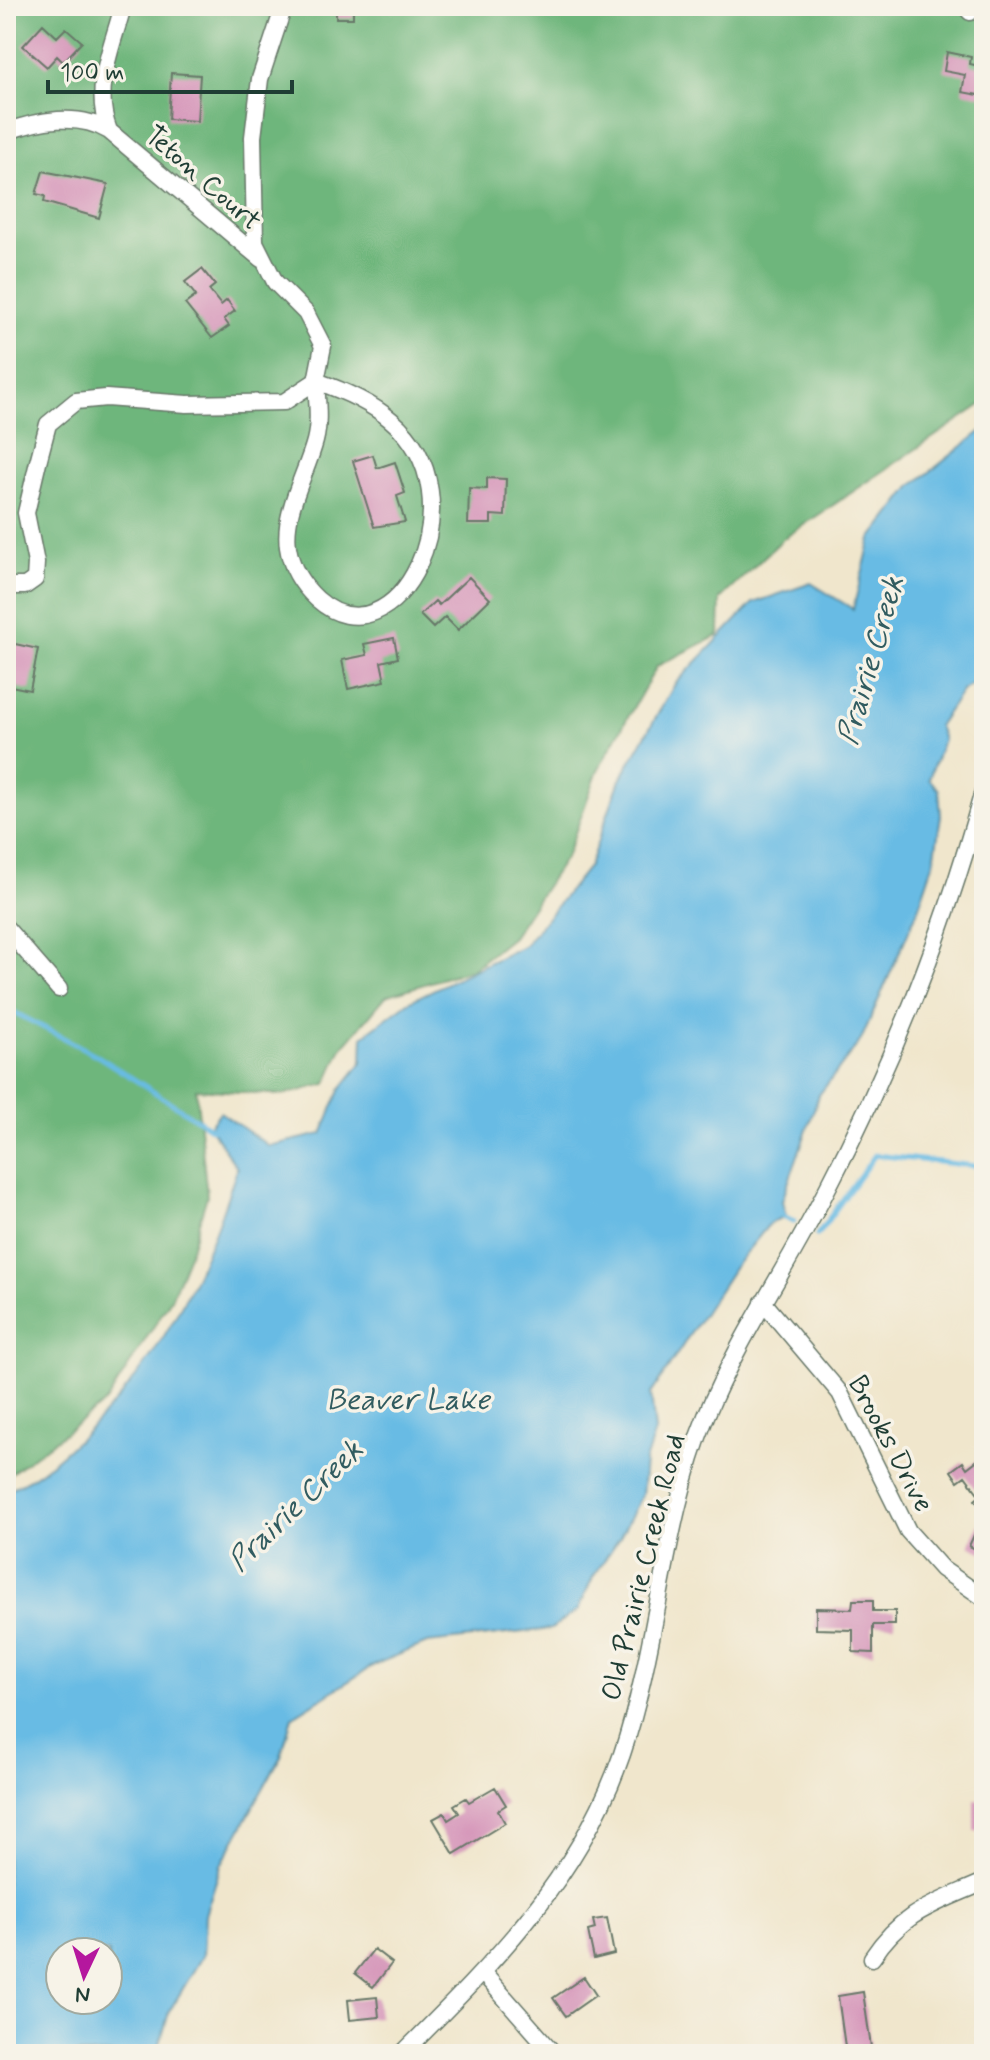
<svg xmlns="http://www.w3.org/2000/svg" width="990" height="2060" font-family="Mynerve,sans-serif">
<rect width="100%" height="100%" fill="#f7f3e8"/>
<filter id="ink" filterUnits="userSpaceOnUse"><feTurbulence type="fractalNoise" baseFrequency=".0125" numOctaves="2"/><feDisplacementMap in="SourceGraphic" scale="16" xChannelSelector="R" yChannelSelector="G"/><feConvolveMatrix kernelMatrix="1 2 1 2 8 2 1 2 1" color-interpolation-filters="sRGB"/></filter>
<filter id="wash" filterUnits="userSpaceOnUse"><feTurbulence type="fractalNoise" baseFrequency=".006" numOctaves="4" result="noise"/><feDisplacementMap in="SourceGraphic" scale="32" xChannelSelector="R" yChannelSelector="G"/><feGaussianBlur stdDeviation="1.8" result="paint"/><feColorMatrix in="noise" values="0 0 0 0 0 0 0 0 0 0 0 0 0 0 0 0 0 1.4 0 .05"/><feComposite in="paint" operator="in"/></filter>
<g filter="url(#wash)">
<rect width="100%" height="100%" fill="#f0e6cc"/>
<!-- forest -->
<path fill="#6eb67c" stroke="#467a58" stroke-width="2" d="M6,6h978v397l-201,136 -63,60 -1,36 -62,31 -59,104 -31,85 -55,82 -40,32 -86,27 -44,52 -16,36 -42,11 -88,-6 11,107 -17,56 -19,47 -65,103 -100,75z"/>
<!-- water -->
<path fill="#68bbe4" stroke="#447c8c" stroke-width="2" fill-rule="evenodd" d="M984,429v246l-22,16 -24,35 5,13 -14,40 10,11 2,26 -7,45 -17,51 -56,128 -42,55 -37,106 4,15 -16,7 -36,44 -83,127 4,37 -10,30 -3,34 -22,42 -27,40 -15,33 -27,19 -124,14 -51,21 -84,53 -11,39 -60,109 -16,50 -2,40 -34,57 -12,42h-151v-564c27,-9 43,-25 65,-44 88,-77 131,-168 166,-278l-28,-42 11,-14 49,34 53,-12 18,-44 22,-28 1,-26 45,-34 117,-57 64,-79 31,-86 55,-96 78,-81 58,-20 42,26 18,-70 41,-53zM60,1952h48v48h-48z"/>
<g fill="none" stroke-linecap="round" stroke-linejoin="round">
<!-- stream -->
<path stroke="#68bbe4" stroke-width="5" d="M6,1008l90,47 116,74
M781,1215l13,6
M817,1235l58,-80 109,12"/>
</g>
<g id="blocks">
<!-- building -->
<path fill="#d595b9" d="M336,6h17v12h-17z
M43,24l14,13 9,-9 16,14 -19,20 -6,-6 -10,11 -24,-21z
M947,52l24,5 -1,7 14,3v29l-22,-4 3,-17 -21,-4z
M171,73l29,2 -3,46 -29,-2z
M43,171l65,13 -9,34 -55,-16 1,-6 -9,-2z
M202,269l13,16 -6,5 12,15 6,-5 8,11 -11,8 5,7 -17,12 -27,-34 11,-8 -11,-14z
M373,455l4,13 18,-6 10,31 -8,3 8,26 -31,5 -21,-66z
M487,478l19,1 -1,37 -14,-1v9h-23l1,-36 18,1z
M469,577l21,22 -32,31 -13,-13 -12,11 -13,-13 15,-14 4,4z
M394,638l4,20 -17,4 4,19 -37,8 -6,-29 25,-5 -3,-11z
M6,642l32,7 -8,41 -24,-5z
M984,1455v57l-9,-12 5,-4 -15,-20 -7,5 -7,-10 12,-9 4,6z
M980,1522l4,1v30l-15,-7z
M853,1600h20v11h22v14h-22v28l-20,-1v-22l-37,-1v-21l36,1z
M495,1787l11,18 -8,5 7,13 -51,31 -21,-35 11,-6 4,7 11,-7 -5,-8 12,-7 3,4z
M974,1800l10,1v31l-10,-1z
M607,1918l7,36 -20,5 -6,-28 7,-2 -2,-9z
M374,1949l18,14 -19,24 -18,-14z
M584,1977l12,18 -30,21 -13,-18z
M863,1992l9,62h-26l-8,-58z
M377,1997l2,20 -29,3 -2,-20z"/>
</g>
</g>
<g filter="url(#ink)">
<use href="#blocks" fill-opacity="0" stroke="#687869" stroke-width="2"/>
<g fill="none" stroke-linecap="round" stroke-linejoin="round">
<!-- street casing -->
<g stroke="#687869" stroke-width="19">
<path id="street" d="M123,6c-11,43 -31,81 -14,125l152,128
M965,6l5,6
M6,132c31,-12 73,-20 103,-1
M316,381c26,9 54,21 75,39 93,77 5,250 -74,179 -14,-13 -26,-31 -29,-52 -5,-36 18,-72 27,-106 5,-19 2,-40 1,-60z
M6,586h19l10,-7 1,-16 -10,-50 12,-51 10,-38 28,-23 30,-3 81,6 97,-2 32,-21 7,-35 -17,-33 -31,-31 -20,-40 -2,-105 7,-58 24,-73
M6,928l53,61
M763,1302l77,91 68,138 34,38 42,29
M872,1958c31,-47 63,-54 112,-76
M483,1973l71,81
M402,2054c90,-90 178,-177 220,-300 37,-110 40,-230 84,-338 32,-77 79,-145 117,-219 69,-131 122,-267 161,-409"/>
</g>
<!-- street -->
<use href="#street" stroke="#fff" stroke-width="16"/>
</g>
</g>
<g text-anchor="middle" stroke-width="7" stroke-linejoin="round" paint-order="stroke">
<!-- street labels -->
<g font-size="28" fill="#1f3d34" stroke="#f7f3e8">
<text transform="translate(204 177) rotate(41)" y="10">Teton Court</text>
<text transform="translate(892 1443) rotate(62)" y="10">Brooks Drive</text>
<text transform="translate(642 1567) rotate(-76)" y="10">Old Prairie Creek Road</text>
</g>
<!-- water labels -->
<g font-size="30" font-style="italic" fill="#315c60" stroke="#f7f3e8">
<text transform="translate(870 660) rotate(-74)" y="10">Prairie Creek</text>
<text x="408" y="1409">Beaver Lake</text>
<text transform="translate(295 1505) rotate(-44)" y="10">Prairie Creek</text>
</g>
</g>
<!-- margin -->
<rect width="990" height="2060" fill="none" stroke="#f7f3e8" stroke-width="32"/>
<!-- north arrow -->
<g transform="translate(84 1976) rotate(184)"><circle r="38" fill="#f7f3e8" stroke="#a1aaa0" stroke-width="2"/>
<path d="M0-6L14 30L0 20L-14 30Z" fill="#b5179e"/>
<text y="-12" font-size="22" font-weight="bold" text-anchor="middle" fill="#1f3d34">N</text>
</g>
<!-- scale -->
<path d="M48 80v12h244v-12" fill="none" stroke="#1f3d34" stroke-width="4"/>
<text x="60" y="80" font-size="24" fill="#1f3d34" stroke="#f7f3e8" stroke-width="6" paint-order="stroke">100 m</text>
</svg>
